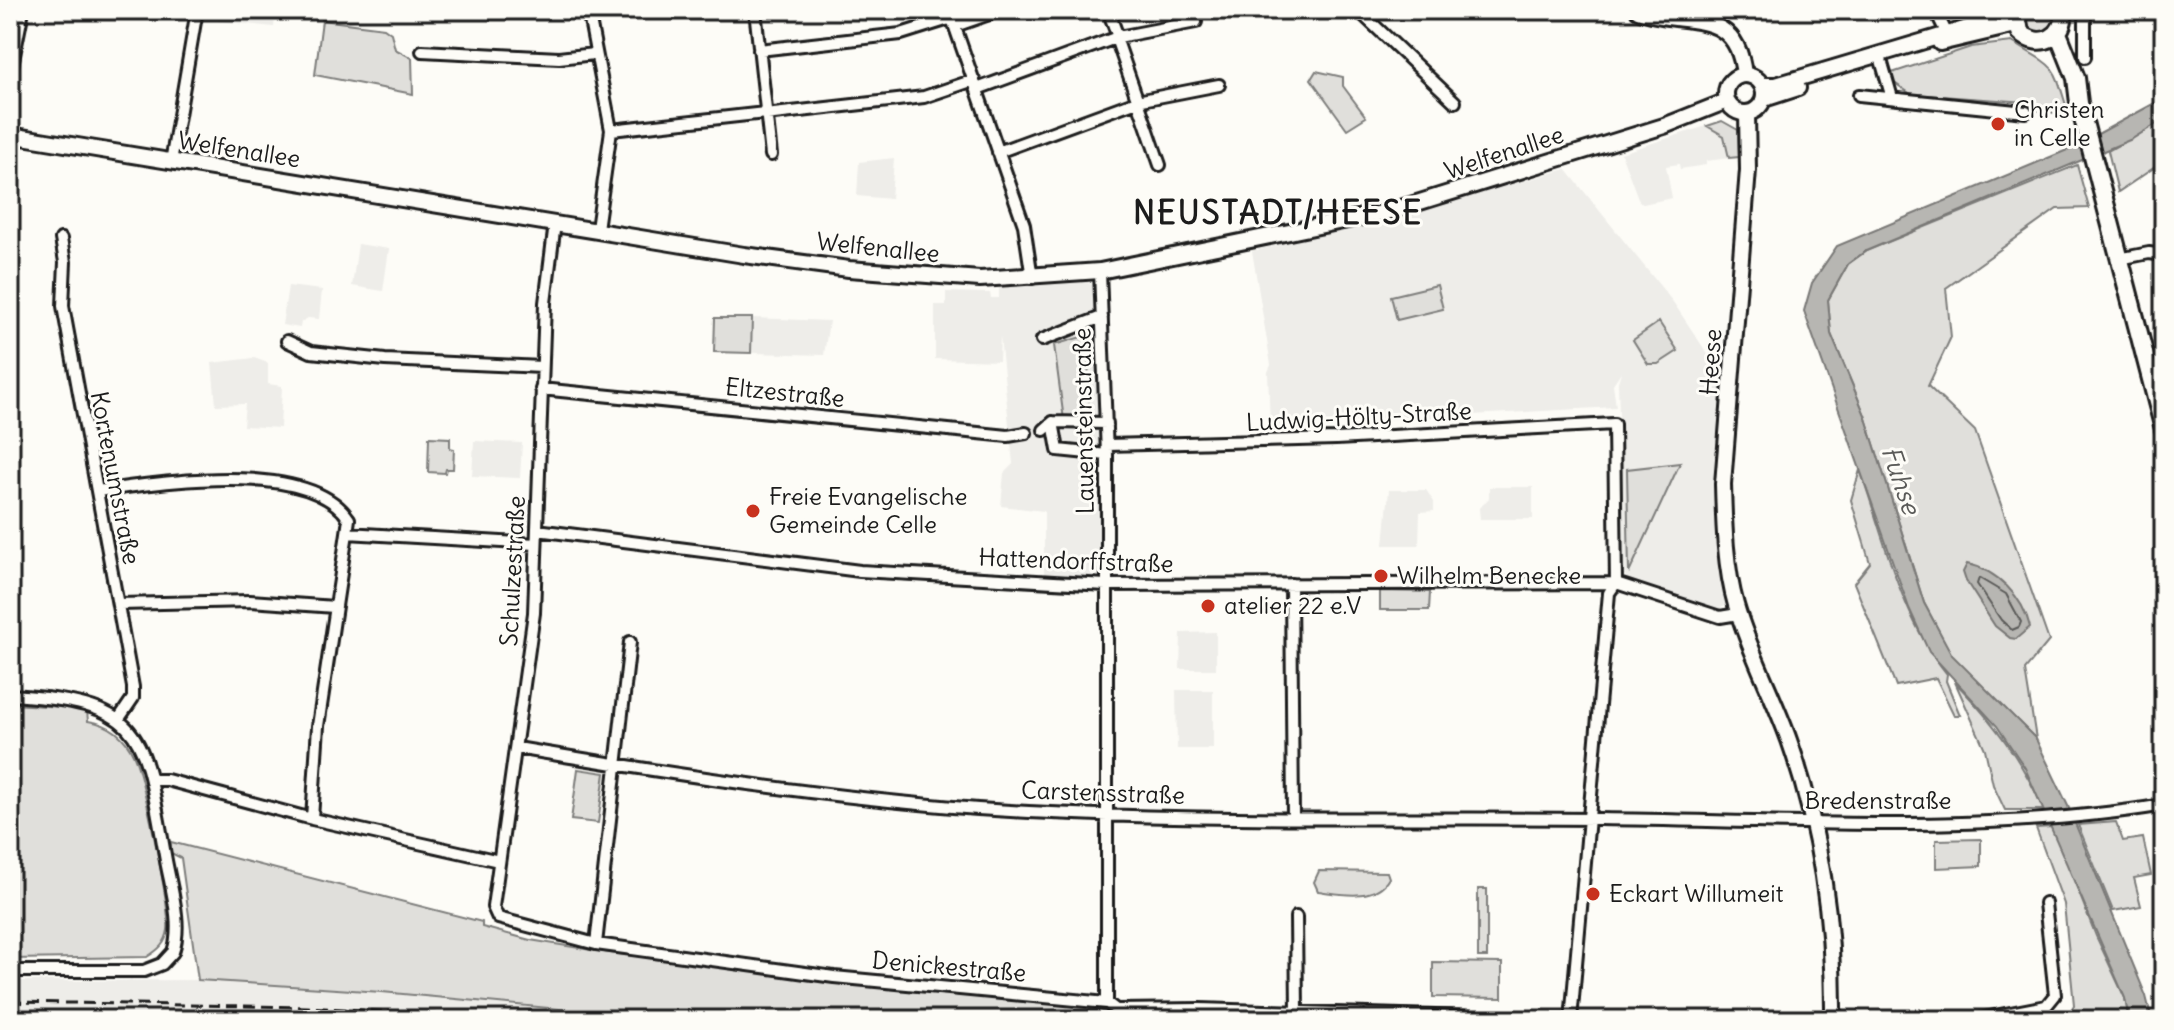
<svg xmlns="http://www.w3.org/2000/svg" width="2174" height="1030" font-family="Delius,sans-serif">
<rect width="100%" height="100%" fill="#fdfcf7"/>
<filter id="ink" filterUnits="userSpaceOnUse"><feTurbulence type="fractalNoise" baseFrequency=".0125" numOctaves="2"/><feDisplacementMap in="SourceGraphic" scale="16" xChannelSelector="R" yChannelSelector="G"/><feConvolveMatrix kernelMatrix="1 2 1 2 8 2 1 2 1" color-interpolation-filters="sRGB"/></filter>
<g filter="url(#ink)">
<!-- built -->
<path fill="#eeede9" d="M219,10h57l-2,17 -56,-6z
M1722,121l16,9 1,27 -33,4v4l-26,4 -1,-5 -13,2 6,32 -29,6 -4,-3 -18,-48z
M894,158l-3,41 -34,-3 2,-34z
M1566,169l107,133 38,57 -5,4h20l3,234 -4,9 -13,5 -79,-27 -9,-9 -6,-193 3,-10 -8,12 3,23 -346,19 -2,-54 3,-7 -19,-114 141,-33z
M358,244l31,5 -6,42 -31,-5z
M1084,279l13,10 7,164 -1,123 -4,3 -55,-4v-64l-43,-5 3,-33 9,-9 -13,-128 -1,25 -64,-2v-54h11v-13l44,1 1,5h8v-10z
M288,286l34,4 -3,29 -11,-1 -7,4 -1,6 -18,-3z
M752,318l77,3 -5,34 -73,-2z
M254,358l14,5v21l14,2 -2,42 -37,-2 2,-22 -29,1 -4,-42z
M474,441l48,2 -2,35 -48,-2z
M1489,487h44v32h-53l-1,-10 10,-11z
M1389,490h37l8,12v9l-14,1 -1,33h-35z
M1216,632v37h-36l1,-36z
M1176,690h37v59h-36z
M198,980l184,12 274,28h-646v-39z"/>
<!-- green -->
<path fill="#e0dfdb" stroke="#7e7e7c" stroke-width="2" d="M2026,10h28v14l-7,7h-15l-7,-8z
M322,20l62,8 7,5 4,16 17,9 1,36 -98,-19z
M2012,42c48,29 40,19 57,73l-42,-6v-7l-116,-8 -18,-12 -1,-9 79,-26z
M1316,71l27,6v9l23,31 -19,12 -36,-50z
M2164,119v42l-46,31 -10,-41z
M1722,121l16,9 1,27 -10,1 -5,-22 -17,-10z
M2077,165l12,43 -32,1 -111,79 5,49 -23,49 47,45 74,210 -24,29 11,69 -84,-83 -28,-53 -59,-188 -34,-81 -3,-34 20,-36 18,-13z
M1437,285l6,24 -46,11 -6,-24z
M715,318h37l-1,35 -37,-1z
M1659,322l19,29 -20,13h-10l-15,-24z
M1088,335l1,81 -25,4 -10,-75z
M429,437l21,1v10l4,1 -1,20h-7l-1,4 -17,-1z
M1680,463l-50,108 -1,2 -2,-104z
M1860,470c24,67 41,148 87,204l-1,7 14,34h-6l-18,-37 -40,8 -42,-103 16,-20 -19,-63z
M1380,591l50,1 -1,18h-49z
M1955,682c40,42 65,75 89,128h-39l-12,-25 -8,-36z
M10,704l73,4 4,3 1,10c21,3 37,15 46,35 9,20 37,155 34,174 -2,14 -10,20 -21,27l-137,2z
M578,769l27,4 -7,50 -27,-3z
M2116,822l7,19 20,-3 8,37 -17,3 7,28 -28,5 -35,-86z
M2053,827l43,109 29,62 4,22h-64l9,-15 -10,-101 -28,-76z
M1981,839v27l-45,2v-28z
M171,842l311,80v5l48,13 80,13 489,56 14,7 43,4h-481l-293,-28 -184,-12 -17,-122 -10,-5z
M1319,871l68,1 2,6c-13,24 -49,16 -71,13l-4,-9z
M1478,889h9v68h-9z
M1433,962l69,1v35l-69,-1z"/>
<!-- water -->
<path fill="#b7b6b2" stroke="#797876" stroke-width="2" d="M2164,98v21l-32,20 -266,112 -18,13 -20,36 3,34 34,81 59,188 28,52 84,84 32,67 78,190 6,24h-23l-4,-22 -100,-230 -28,-42 -68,-74 -20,-44 -105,-297 8,-28 25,-37 235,-98z
M1967,564c30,6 56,33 63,63l-14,12 -6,-1 -15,-12 -29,-45 -3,-9z"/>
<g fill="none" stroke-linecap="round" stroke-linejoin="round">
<!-- shore -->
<path stroke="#5a5a58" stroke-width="2" d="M1979,578l27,16 15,28 -2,5 -7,3 -11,-10 -24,-36z"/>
<!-- minor casing -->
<g stroke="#1c1c1c" stroke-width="16">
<path id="minor" d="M588,10l23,120 -14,99
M755,10l16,145
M949,10l75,215 8,53
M1108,10l10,27
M1358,10l97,92
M1935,10l14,28
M955,26l46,-16
M1116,38l44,127
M759,50l142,-16 51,-16
M422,51l137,7 35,-4
M1879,53l13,45
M2085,57v-47
M977,89l141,-52 78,-15
M1859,95l167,17
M765,115l159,-18 50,-17
M611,130l154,-17
M998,152l139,-51 82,-16
M171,162l26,-152
M555,223l-10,80 -11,310 -41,294 5,11 98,26 238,33 273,26 9,7 84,-1 365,11
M61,239l4,23 -2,44 70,381v11l-15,22
M2119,259l30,-6 15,2
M1100,271l7,184v548
M1042,340l60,-23
M287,341l24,11 74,8 157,7
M541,389l467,47 18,-3
M1053,422l5,28 49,5
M1053,422l54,1
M1044,430l9,-8
M1107,445l229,-6 278,-15 2,159 104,34 18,-3
M97,491c63,-8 212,-33 252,28l-2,14 189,11
M537,530l323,41 246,14 510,-2
M1291,584l2,233
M119,604l131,-3 85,6
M10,695c137,8 133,38 155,160 5,31 18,67 8,97l-11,12 -18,7h-134
M517,748c153,26 306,49 461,61 207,14 415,8 622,10 183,2 385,16 564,-14
M151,780h16l145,39 187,42
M312,819l6,-93 29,-193
M1296,917l1,95
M596,944l34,-302
M1571,1020l38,-427 7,-10
M1974,1020l72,-14 9,-11 -10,-92"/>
</g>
<!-- tertiary casing -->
<g stroke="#1c1c1c" stroke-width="20">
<path id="tertiary" d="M1747,114l1,56 -25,314c1,39 2,83 13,121 13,46 37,90 53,135 32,91 45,184 44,280
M10,135l734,120 105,14 131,10 120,-8 291,-60 273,-85 63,-25"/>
</g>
<!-- secondary casing -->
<g stroke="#1c1c1c" stroke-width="20">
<path id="secondary" d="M1638,10c45,18 99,-6 106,65
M1940,43l76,-18
M10,65l11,-55
M1726 94a19 19 0 1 1 38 0a19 19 0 1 1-38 0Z
M1762,85h14l239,-71
M1764,99l34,-11"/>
</g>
<!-- primary casing -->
<g stroke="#1c1c1c" stroke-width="22">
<path id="primary" d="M2016,10l4,22c19,19 47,5 43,-22
M2058,33l18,45 3,25 85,326"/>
</g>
<!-- minor -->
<use href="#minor" stroke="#fdfcf7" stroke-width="10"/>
<!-- tertiary -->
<use href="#tertiary" stroke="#fdfcf7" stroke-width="14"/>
<!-- secondary -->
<use href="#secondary" stroke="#fdfcf7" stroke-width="14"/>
<!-- primary -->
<use href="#primary" stroke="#fdfcf7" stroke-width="16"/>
<!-- rail -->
<path stroke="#1c1c1c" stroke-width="3" stroke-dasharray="12 6" stroke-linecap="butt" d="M10,1002l297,5 230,13"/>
</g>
</g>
<!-- markers -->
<g fill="#c8321e" stroke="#fdfcf7" stroke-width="3">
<circle cx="1998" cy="124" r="8"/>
<circle cx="753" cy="511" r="8"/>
<circle cx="1381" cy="576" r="8"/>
<circle cx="1208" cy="606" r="8"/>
<circle cx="1593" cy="894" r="8"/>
</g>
<g text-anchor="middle" stroke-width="6" stroke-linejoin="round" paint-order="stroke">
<!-- poi labels -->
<g font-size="24" fill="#1c1c1c" stroke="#fdfcf7" text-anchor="start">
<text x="2014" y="118">Christen<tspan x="2014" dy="28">in Celle</tspan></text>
<text x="769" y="505">Freie Evangelische<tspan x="769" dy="28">Gemeinde Celle</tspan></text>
<text x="1397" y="584">Wilhelm Benecke</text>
<text x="1224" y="614">atelier 22 e.V</text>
<text x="1609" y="902">Eckart Willumeit</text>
</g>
<!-- street labels -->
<g font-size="24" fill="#1c1c1c" stroke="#fdfcf7">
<text transform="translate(239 150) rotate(9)" y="8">Welfenallee</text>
<text transform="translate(1504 153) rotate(-18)" y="8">Welfenallee</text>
<text transform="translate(878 248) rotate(6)" y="8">Welfenallee</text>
<text transform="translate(1711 362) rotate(-86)" y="8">Heese</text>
<text transform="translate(785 393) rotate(6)" y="8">Eltzestraße</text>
<text transform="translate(1359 417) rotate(-3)" y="8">Ludwig-Hölty-Straße</text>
<text transform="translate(1084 421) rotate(-91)" y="8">Lauensteinstraße</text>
<text transform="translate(115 478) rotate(79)" y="8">Kortenumstraße</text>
<text transform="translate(1076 561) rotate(2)" y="8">Hattendorffstraße</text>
<text transform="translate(513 571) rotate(-87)" y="8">Schulzestraße</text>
<text transform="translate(1103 793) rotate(2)" y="8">Carstensstraße</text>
<text x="1878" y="809">Bredenstraße</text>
<text transform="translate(949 967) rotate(5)" y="8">Denickestraße</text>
</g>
<!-- water labels -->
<g font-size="26" font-style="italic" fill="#5a5a58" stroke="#fdfcf7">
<text transform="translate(1901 480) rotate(71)" y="9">Fuhse</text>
</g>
<!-- district labels -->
<g font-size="32" font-weight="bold" letter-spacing="2" fill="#1c1c1c" stroke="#fdfcf7">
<text x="1278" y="224">NEUSTADT/HEESE</text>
</g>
</g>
<!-- margin -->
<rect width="2174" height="1030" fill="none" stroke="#fdfcf7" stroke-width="40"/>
<rect x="20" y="20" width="2134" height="990" fill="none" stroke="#1c1c1c" stroke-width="3" filter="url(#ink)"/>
</svg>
